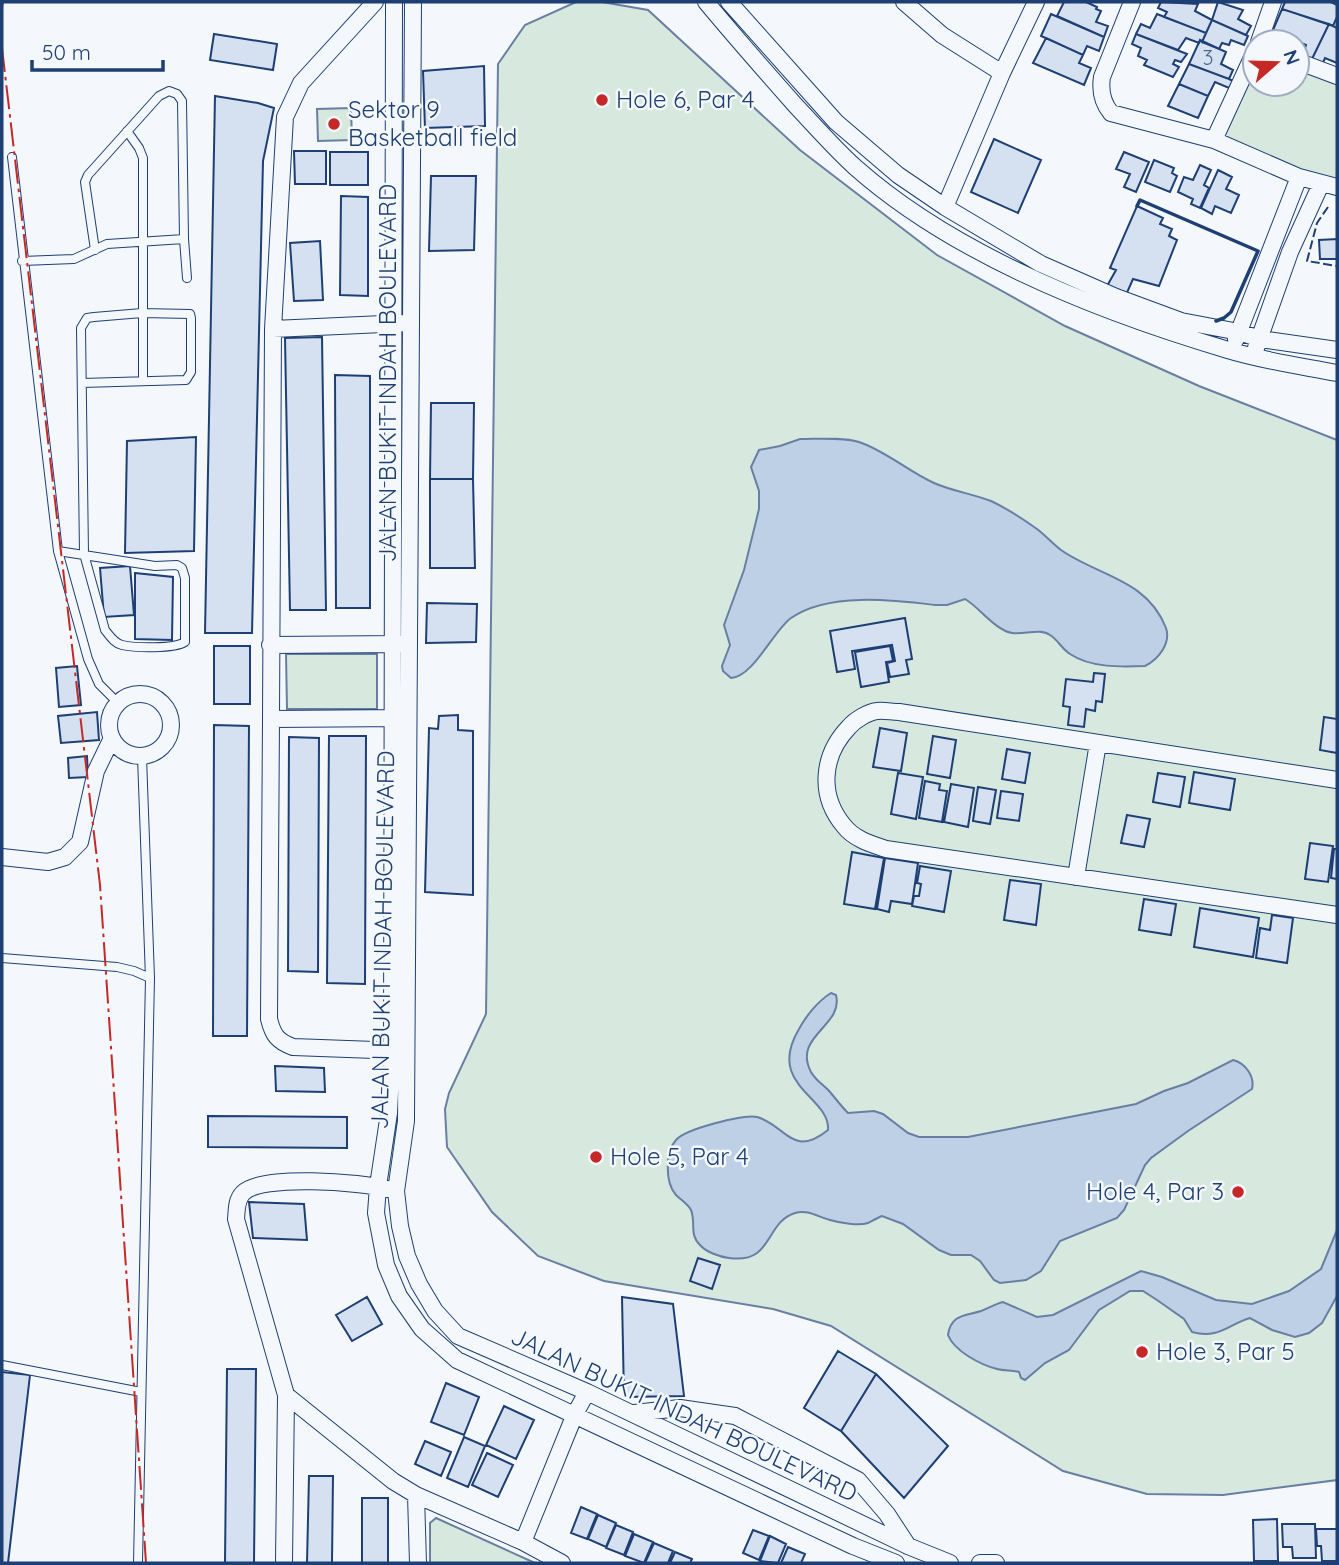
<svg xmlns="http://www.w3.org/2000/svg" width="1339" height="1565" font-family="Quicksand,sans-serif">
<rect width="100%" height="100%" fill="#f4f7fb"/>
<!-- green -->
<path fill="#d7e8df" stroke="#687fa3" stroke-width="2" d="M576,2h26l46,8 152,140 137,105 128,71 134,60 138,54v1040l-114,15 -76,-1 -84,-23 -232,-145 -58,-17 -169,-28 -66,-25 -46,-44 -45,-65 -2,-38 4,-16 37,-79 12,-950 27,-39z
M1255,51v33h42v-24l40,16v109l-121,-45z
M351,108l1,32 -34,1 -1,-32z
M286,654h91v55h-90z
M436,1518l99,45h-105v-40z"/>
<!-- water -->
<path fill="#bed0e5" stroke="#687fa3" stroke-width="2" d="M800,439c19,0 41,-2 59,3 27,9 50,30 75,41 18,8 39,11 57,18 15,7 32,18 46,28 8,6 15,14 24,21 37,26 86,29 105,78 5,15 -7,31 -21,38 -24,1 -54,2 -75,-12 -8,-5 -12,-14 -20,-19 -10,-7 -26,0 -38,-2 -17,-3 -33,-26 -47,-34l-18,6h-12c-42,-5 -107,-13 -144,13 -17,12 -38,59 -60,60l-8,-7 -1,-5 8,-21 -6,-20 20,-55 15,-61v-18l-8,-24 8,-17 21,-4z
M831,993l5,2c8,31 -44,41 -25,77 5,9 13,13 19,20 6,7 11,14 18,21l26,-2 9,3 25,19 11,4h49l168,-33 28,-13 24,-8 45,-23c12,3 22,16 19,29l-64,42 -37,27 -6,7 -21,45 -7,8 -57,23 -19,30 -15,9 -26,3 -6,-3 -14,-19 -9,-6h-20l-12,-5 -36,-26 -21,-8c-5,2 -10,5 -14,7 -9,3 -28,0 -38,-3 -12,-3 -22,-11 -35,-7 -31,10 -21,51 -66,45 -9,-1 -23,-6 -29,-13 -11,-10 -4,-23 -9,-35 -3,-6 -10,-10 -15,-15 -11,-12 -11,-43 0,-55 9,-11 68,-26 81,-23 29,8 35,42 71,13 3,-33 -63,-44 -29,-101 7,-13 19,-28 32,-36z
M1337,1230v66l-15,27 -13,10 -14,4 -23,-7 -22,-12c-23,7 -31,21 -58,14l-8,-13 -27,-19 -14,-9h-13l-31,19 -30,40 -24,13 -20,17 -4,-2 -2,-6c-7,-2 -14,-1 -22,-3 -16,-4 -43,-18 -49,-34 3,-21 17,-19 33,-24 8,-3 14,-7 22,-9l34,15 16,-2 88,-44 21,6 54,23 36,4 37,-13 32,-22z"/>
<!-- building -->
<path fill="#d5e0f0" stroke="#1d3f73" stroke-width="2" d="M1064,2h22l11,5 -1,2 5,2 -5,11 12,4 -4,11 -47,-21z
M1161,2l37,2 -3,7 17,9 -6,13 -42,-16 3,-5 -9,-4z
M1218,2l25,8 -5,9 13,7 -5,9 -34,-15z
M1285,2h46l6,3v12l-4,9 -51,-17z
M1282,9l47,15 -18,37 -9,-4 4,-12 -33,-15z
M1051,14l53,23 -5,14 -12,-5 -4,9 -42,-19z
M1157,14l49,19 -4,9 -2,-2 -1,3 -13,-5 -8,12 -42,-16 5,-10 9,4z
M1212,20l36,16 -4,9 -13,-5 -2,5 -7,-2 -3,6 -17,-7z
M1329,24l8,4v35l-12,-5 -3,7 -11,-4z
M214,34l63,10 -4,26 -63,-10z
M1136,34l51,20 -6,8 -6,-2 -2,4 6,3 -6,10 -29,-12 3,-5 -9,-4 3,-8 -9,-4z
M1046,38l37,17 -4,8 12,5 -7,17 -51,-22z
M1200,40l26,12 -5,12 12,6 -4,9 -40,-15z
M1189,64l40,15 4,2 -4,7 -14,-6 -7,14 -29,-12z
M484,66l1,60 -60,2 -2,-57z
M1179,84l29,12 -10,22 -30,-12z
M215,96l43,7 16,5 -11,53 -11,472h-47z
M994,139l47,21 -23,53 -47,-21z
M294,151h32v33h-31z
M330,152h38v33h-38z
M1124,152l25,10 -13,30 -12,-5 6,-13 -14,-5z
M1154,160l20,8 -2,5 5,3 -7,16 -25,-10z
M1200,165l11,5 -7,15 5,3 -9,20 -9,-4 2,-5 -15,-7 6,-15 9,3z
M1218,170l14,7 -6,12 13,6 -8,18 -16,-7 -3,8 -11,-6z
M431,176h45l-2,74 -45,1z
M341,196l27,1v99l-28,-1z
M1137,206l26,12 -3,6 12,5 -3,7 8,4 -18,46 -26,-7 -7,16 -19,-9 9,-16 -6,-2z
M1337,239v20h-17l-1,-19z
M320,241l3,59 -29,1 -4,-58z
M322,337l4,273h-36l-5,-272z
M335,375l35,1v232h-34z
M431,403h43l-1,76h-43z
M196,437l-2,114 -69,2 2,-112z
M430,479h43l2,89h-45z
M130,566l4,49 -30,2 -4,-49z
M135,573l38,4 -1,63 -37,-1z
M427,603l50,1 -1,38 -50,1z
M905,618l7,41 -6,1 3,14 -19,3 -3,-14 8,-2 -3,-16 -40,6 3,18 -18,3 -7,-41z
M214,646h36v58h-36z
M890,646l3,15 -7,1 3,20 -28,5 -6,-35z
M77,666l4,39 -22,2 -3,-39z
M1094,673l11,1 -3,28 -6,-1 -1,10 -9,-2 -2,18 -16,-2 2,-18 -7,-1 3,-27 27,3z
M97,712l2,28 -38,3 -3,-27z
M458,715v15l15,1v164l-48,-3 4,-164 9,1 1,-13z
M1324,717l13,2v34l-17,-3z
M214,725l35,1 -2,310h-34z
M880,728l27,5 -6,38 -28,-4z
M329,736h37l-1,248 -38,-1z
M933,736l23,4 -6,38 -23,-4z
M289,737l30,1 -1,234 -30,-1z
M1007,749l23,4 -5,30 -23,-4z
M87,756l1,21 -19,1 -1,-20z
M1194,772l41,7 -5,31 -41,-7z
M898,773l25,4 -7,42 -25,-5z
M1158,773l27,4 -5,30 -27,-5z
M925,781l15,3 -1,6 8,1 -5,31 -23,-4z
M951,784l23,4 -6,39 -24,-5z
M978,787l18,3 -6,34 -17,-3z
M1001,791l22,3 -4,27 -22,-3z
M1127,815l23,4 -6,28 -23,-4z
M1310,843l23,3 -5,36 -23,-3z
M1334,849h3v30l-6,-1z
M852,852l32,6 -9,51 -31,-5z
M885,858l33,5 -6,41 -21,-3 -2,11 -12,-3z
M920,866l31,5 -7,41 -32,-6 2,-10h5l2,-12 -4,-1z
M1010,880l31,4 -5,41 -32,-5z
M1144,899l32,5 -5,31 -32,-5z
M1200,908l59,10 -6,39 -59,-10z
M1272,915l21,3 -6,45 -31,-5 4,-30 10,2z
M275,1066l49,2 1,24 -49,-1z
M208,1116l139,1v31l-139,-1z
M249,1202l55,2 3,36 -54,-2z
M698,1258l22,7 -8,24 -22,-8z
M367,1297l15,27 -30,17 -16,-26z
M622,1297l51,7 11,92 -60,1z
M838,1351l38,23 -35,57 -37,-23z
M227,1369h29l-2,194h-29z
M2,1372l28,3 -22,188h-6z
M876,1374l72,72 -44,52 -63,-67z
M446,1383l33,14 -15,38 -33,-13z
M504,1406l30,14 -18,39 -30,-14z
M464,1437l21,9 -17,41 -21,-9z
M425,1441l26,11 -10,24 -26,-12z
M487,1453l26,12 -15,32 -26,-12z
M309,1476h24l-1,87h-25z
M362,1498h26v65h-26z
M581,1507l16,7 -10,25 -16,-6z
M598,1515l18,8 -10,24 -18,-8z
M1277,1519l1,42h-24l-1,-41z
M1282,1524h33l1,34h-23l-1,-11h-9z
M616,1525l17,7 -9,23 -18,-7z
M1316,1529h21v32h-15l-1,-15h-4z
M753,1530l16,6 -10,24 -16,-7z
M634,1534l19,8 -9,21 -19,-7z
M770,1536l16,8 -8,19 -18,-2z
M654,1543l19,8 -5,12h-23z
M788,1547l17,7 -4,9h-20z
M675,1552l17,7 -2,4h-20z"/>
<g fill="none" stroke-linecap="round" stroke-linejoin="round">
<!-- lane casing -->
<g stroke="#1d3f73" stroke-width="10">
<path id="lane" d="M127,131l12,17 4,10v222
M12,157l46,394 30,108 11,25 19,19
M95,250l-10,-68 3,-7 71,-79 10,-5 8,3 5,7 2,138 3,39
M22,261l52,-2 33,-15 77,-5
M58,551l97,15 22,-1 5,3 3,10v64c-11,7 -50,6 -63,3 -8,-2 -12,-9 -17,-15l-21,-76 -3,-226 6,-10 7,-1 48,-4 48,1 1,4v54l-5,8 -104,3
M142,757l8,221
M2,958l115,9 17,4 16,7 -12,585
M2,1365l139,27"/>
</g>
<!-- street casing -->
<g stroke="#1d3f73" stroke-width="18">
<path id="street" d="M375,2l-74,81 -16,34 -12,212 -2,390 133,-1
M394,2l-2,1049 -3,62 -11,73 -2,27 10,52 13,31 23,33 35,31 396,186 43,17
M413,2l-7,1119 -10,70 4,35 7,30 12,28 16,27 23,25 129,56 321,154 42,17
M706,2c29,35 59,69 90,104 19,20 38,42 59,61 99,88 248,146 373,183 36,11 73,16 109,23
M729,2l107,120 62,53 47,32 96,57 75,33 65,24 58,11 21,7 77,11
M904,2l38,33 60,38
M1132,2l-30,75c-2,13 0,25 9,36l103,27 85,37 38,10
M1259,42l14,-40
M1297,61l40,15
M1214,140l41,-89
M945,207l57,-134 34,-71
M273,329l132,-6
M1236,339l63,-162
M1256,348l34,-96 31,-68
M270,645l131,-1
M109 725a31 31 0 1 1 62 0a31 31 0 1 1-62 0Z
M271,719l-2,300c4,16 8,22 24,28l109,4
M1337,780l-438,-68c-7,0 -15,-2 -22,-1 -9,1 -22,9 -28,16 -27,28 -31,68 -5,99 10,13 27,18 42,23l451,66
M2,857l46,5 17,-5 15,-15 16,-71 16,-33
M1076,877l22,-134
M387,1189c-25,-7 -126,-15 -144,4 -7,7 -6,17 -7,26l50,176 107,86 23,14 107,47 52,-128 12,-22
M634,1413l46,-5 55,8 123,64 29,34 21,32
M416,1495l2,68
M523,1542l39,21
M284,1563l2,-168
M980,1563h16"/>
</g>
<!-- lane -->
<use href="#lane" stroke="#f4f7fb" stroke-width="8"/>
<!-- street -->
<use href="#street" stroke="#f4f7fb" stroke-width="16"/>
<!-- fence -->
<path stroke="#1d3f73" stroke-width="2" stroke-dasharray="9 3.5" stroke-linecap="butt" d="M1328,207l-11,16 -10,38 30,5"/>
<!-- wall -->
<path stroke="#1d3f73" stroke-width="3.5" d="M1137,206l3,-6 118,51 -27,61 -7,6 -8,3"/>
<!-- power -->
<path stroke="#c62828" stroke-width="2" stroke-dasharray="24 5 3.5 5" stroke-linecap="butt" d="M2,7l1,-5
M2,48l98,837 46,678"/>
</g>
<!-- markers -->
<g fill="#c62828" stroke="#f4f7fb" stroke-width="2.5">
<circle cx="602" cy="100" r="7"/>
<circle cx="334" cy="124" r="7"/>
<circle cx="596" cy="1157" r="7"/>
<circle cx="1238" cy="1192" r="7"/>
<circle cx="1142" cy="1352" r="7"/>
</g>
<g text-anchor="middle" stroke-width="5" stroke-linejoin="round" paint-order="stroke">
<!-- number labels -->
<g font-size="21" fill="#4b6792">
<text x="1208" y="65">3</text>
</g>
<!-- poi labels -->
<g font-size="24" fill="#1d3f73" stroke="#f4f7fb" text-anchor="start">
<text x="616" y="108">Hole 6, Par 4</text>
<text x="348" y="118">Sektor 9<tspan x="348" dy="28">Basketball field</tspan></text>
<text x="610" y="1165">Hole 5, Par 4</text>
<text x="1224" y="1200" text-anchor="end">Hole 4, Par 3</text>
<text x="1156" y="1360">Hole 3, Par 5</text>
</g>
<!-- street labels -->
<g font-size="24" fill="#1d3f73" stroke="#f4f7fb">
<text transform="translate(388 373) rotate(-90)" y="8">JALAN BUKIT INDAH BOULEVARD</text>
<text transform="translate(383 940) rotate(-89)" y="8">JALAN BUKIT INDAH BOULEVARD</text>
<text transform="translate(684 1415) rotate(25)" y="8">JALAN BUKIT INDAH BOULEVARD</text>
</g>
</g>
<!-- border -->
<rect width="1339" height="1565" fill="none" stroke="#1d3f73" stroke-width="7"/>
<!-- north arrow -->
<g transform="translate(1276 63) rotate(70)"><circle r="33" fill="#f4f7fb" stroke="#9eadc5" stroke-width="2"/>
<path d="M0-5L12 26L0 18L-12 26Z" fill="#c62828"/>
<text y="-10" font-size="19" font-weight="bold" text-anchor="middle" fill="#1d3f73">N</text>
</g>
<!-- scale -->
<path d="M32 60v10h131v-10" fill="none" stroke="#1d3f73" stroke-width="3.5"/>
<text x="42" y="60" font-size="21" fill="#1d3f73" stroke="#f4f7fb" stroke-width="5" paint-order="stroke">50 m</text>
</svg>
